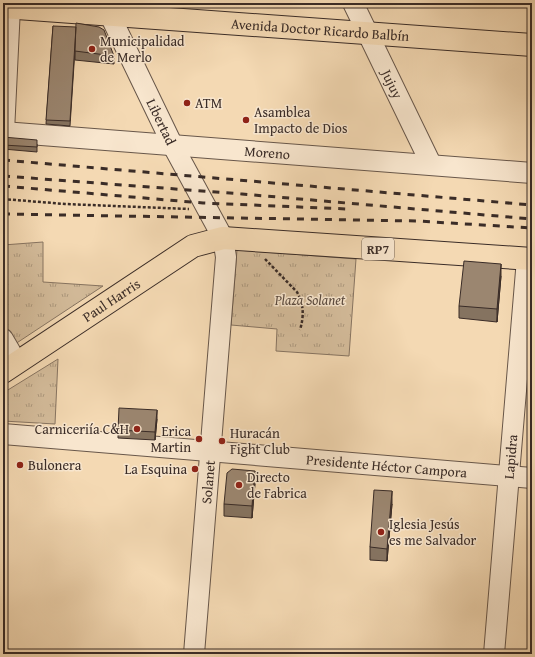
<svg xmlns="http://www.w3.org/2000/svg" width="535" height="657" font-family="'Gentium Book Plus',serif">
<defs>
<pattern id="park-tufts" width="24" height="20" patternUnits="userSpaceOnUse"><rect width="24" height="20" fill="#d4bc9b"/><path d="M3 7l-1-3M5 7V3M7 7l1-3M15 17l-1-3M17 17v-4M19 17l1-3" fill="none" stroke="#ad997e"/></pattern>
</defs>
<rect width="100%" height="100%" fill="#f4d9b3"/>
<filter id="stains"><feTurbulence type="fractalNoise" baseFrequency=".005" numOctaves="4"/><feColorMatrix values="0 0 0 0 .2 0 0 0 0 .09 0 0 0 0 .02 0 0 0 .5 -.17"/></filter>
<radialGradient id="worn" r=".72"><stop offset=".6" stop-color="#630" stop-opacity="0"/><stop offset="1" stop-color="#630" stop-opacity=".3"/></radialGradient>
<!-- park -->
<path fill="url(#park-tufts)" stroke="#877461" d="M43,242v40l60,4 -100,66v-107z
M237,250l119,9 -7,97 -73,-5 1,-22 -46,-4z
M58,359l-3,65 -52,-3v-28z"/>
<g fill="none" stroke-linecap="round" stroke-linejoin="round">
<!-- minor casing -->
<g stroke="#68574a" stroke-width="22">
<g id="minor">
<path id="s1" d="M104,3l69,143 50,92 3,19 -32,397"/>
<path id="s2" d="M353,3l78,161"/>
<path id="s3" d="M3,132l529,41"/>
<path d="M4,132l6,-125"/>
<path d="M3,339l14,24"/>
<path id="s4" d="M3,434l529,44"/>
<path id="s5" d="M494,654l33,-395"/>
</g>
</g>
<!-- major casing -->
<g stroke="#3a2c27" stroke-width="24">
<g id="major">
<path id="s6" d="M3,7l529,38"/>
<path id="s7" d="M3,372l190,-126 30,-8 309,21"/>
</g>
</g>
<!-- path -->
<path stroke="#3a2c27" stroke-width="2.5" stroke-dasharray="3 2" stroke-linecap="butt" d="M3,199l62,5 124,5
M265,259l32,33c7,13 7,24 3,38"/>
<!-- minor -->
<use href="#minor" stroke="#f8e6ce" stroke-width="20"/>
<!-- major -->
<use href="#major" stroke="#f4d9b3" stroke-width="22"/>
<!-- rail -->
<path stroke="#3a2c27" stroke-width="3" stroke-dasharray="7 7" stroke-linecap="butt" d="M3,160l529,45
M3,176l239,18 290,25
M3,186l200,17 145,6
M3,214l414,7 115,7"/>
</g>
<!-- wall -->
<path fill="#857360" stroke="#3a2c27" d="M53,26l61,30v8l-39,-4v-11l-5,77 -24,-2z
M3,137l34,7v8l-34,-3z
M501,276l-4,46 -38,-4v-12z
M157,419l-2,21 -37,-2v-8z
M255,483l-3,35 -28,-2v-12z
M392,504l-5,57 -17,-1v-13z"/>
<!-- shaded-wall -->
<path fill="#6c5e4e" stroke="#3a2c27" d="M501,264v12l-4,46v-13z
M157,410v9l-2,21v-8z
M255,471v12l-3,35v-12z
M392,491v13l-5,57v-12z"/>
<!-- building -->
<path fill="#9b8670" stroke="#3a2c27" d="M76,23l23,4 5,3 10,26 -39,-5z
M53,26l23,1 -6,94 -24,-1z
M3,137l34,3v7l-34,-2z
M464,261l37,3 -4,45 -38,-3z
M119,408l38,2 -2,22 -37,-2z
M232,469l23,2 -3,35 -28,-2 3,-31z
M374,490l18,1 -5,58 -17,-2z"/>
<!-- markers -->
<g fill="#8f2418" stroke="#f8e6ce" stroke-width="1.5">
<circle cx="92" cy="49" r="4"/>
<circle cx="187" cy="103" r="4"/>
<circle cx="246" cy="120" r="4"/>
<circle cx="137" cy="429" r="4"/>
<circle cx="199" cy="439" r="4"/>
<circle cx="222" cy="441" r="4"/>
<circle cx="20" cy="465" r="4"/>
<circle cx="195" cy="469" r="4"/>
<circle cx="239" cy="485" r="4"/>
<circle cx="381" cy="532" r="4"/>
</g>
<g text-anchor="middle" stroke-width="3" stroke-linejoin="round" paint-order="stroke">
<!-- shield labels -->
<rect fill="#f8e6ce" stroke="#736459" stroke-width="1" x="362" y="238" width="32" height="22" rx="3"/>
<g font-size="13" font-weight="bold" fill="#3a2c27">
<text x="378" y="254">RP7</text>
</g>
<!-- street labels -->
<g font-size="14" fill="#3a2c27" stroke="#f8e6ce">
<text dy="5" stroke="none"><textPath href="#s6" startOffset="318">Avenida Doctor Ricardo Balbín</textPath></text>
<text dy="5" stroke="none"><textPath href="#s2" startOffset="90">Jujuy</textPath></text>
<text dy="5" stroke="none"><textPath href="#s1" startOffset="132">Libertad</textPath></text>
<text dy="5" stroke="none"><textPath href="#s3" startOffset="265">Moreno</textPath></text>
<text dy="5" stroke="none"><textPath href="#s7" startOffset="130">Paul Harris</textPath></text>
<text dy="5" stroke="none"><textPath href="#s5" startOffset="198">Lapidra</textPath></text>
<text dy="5" stroke="none"><textPath href="#s4" startOffset="385">Presidente Héctor Campora</textPath></text>
<text transform="translate(208 482) rotate(-85)" y="5">Solanet</text>
</g>
<!-- poi labels -->
<g font-size="14" fill="#3a2c27" stroke="#f8e6ce" text-anchor="start">
<text x="100" y="46">Municipalidad<tspan x="100" dy="16">de Merlo</tspan></text>
<text x="195" y="108">ATM</text>
<text x="254" y="117">Asamblea<tspan x="254" dy="16">Impacto de Dios</tspan></text>
<text x="129" y="434" text-anchor="end">Carniceriía C&amp;H</text>
<text x="191" y="436" text-anchor="end">Erica<tspan x="191" dy="16">Martin</tspan></text>
<text x="230" y="438">Huracán<tspan x="230" dy="16">Fight Club</tspan></text>
<text x="28" y="470">Bulonera</text>
<text x="187" y="474" text-anchor="end">La Esquina</text>
<text x="247" y="482">Directo<tspan x="247" dy="16">de Fabrica</tspan></text>
<text x="389" y="529">Iglesia Jesús<tspan x="389" dy="16">es me Salvador</tspan></text>
</g>
<!-- park labels -->
<g font-size="14" font-style="italic" fill="#59493e" stroke="#f8e6ce">
<text x="310" y="305">Plaza Solanet</text>
</g>
</g>
<!-- margin -->
<rect width="535" height="657" fill="none" stroke="#f4d9b3" stroke-width="16"/>
<rect x="4" y="4" width="527" height="649" fill="none" stroke="#3a2c27" stroke-width="2"/>
<rect x="8" y="8" width="519" height="641" fill="none" stroke="#3a2c27"/>
<rect width="100%" height="100%" filter="url(#stains)"/>
<rect width="100%" height="100%" fill="url(#worn)"/>
</svg>
